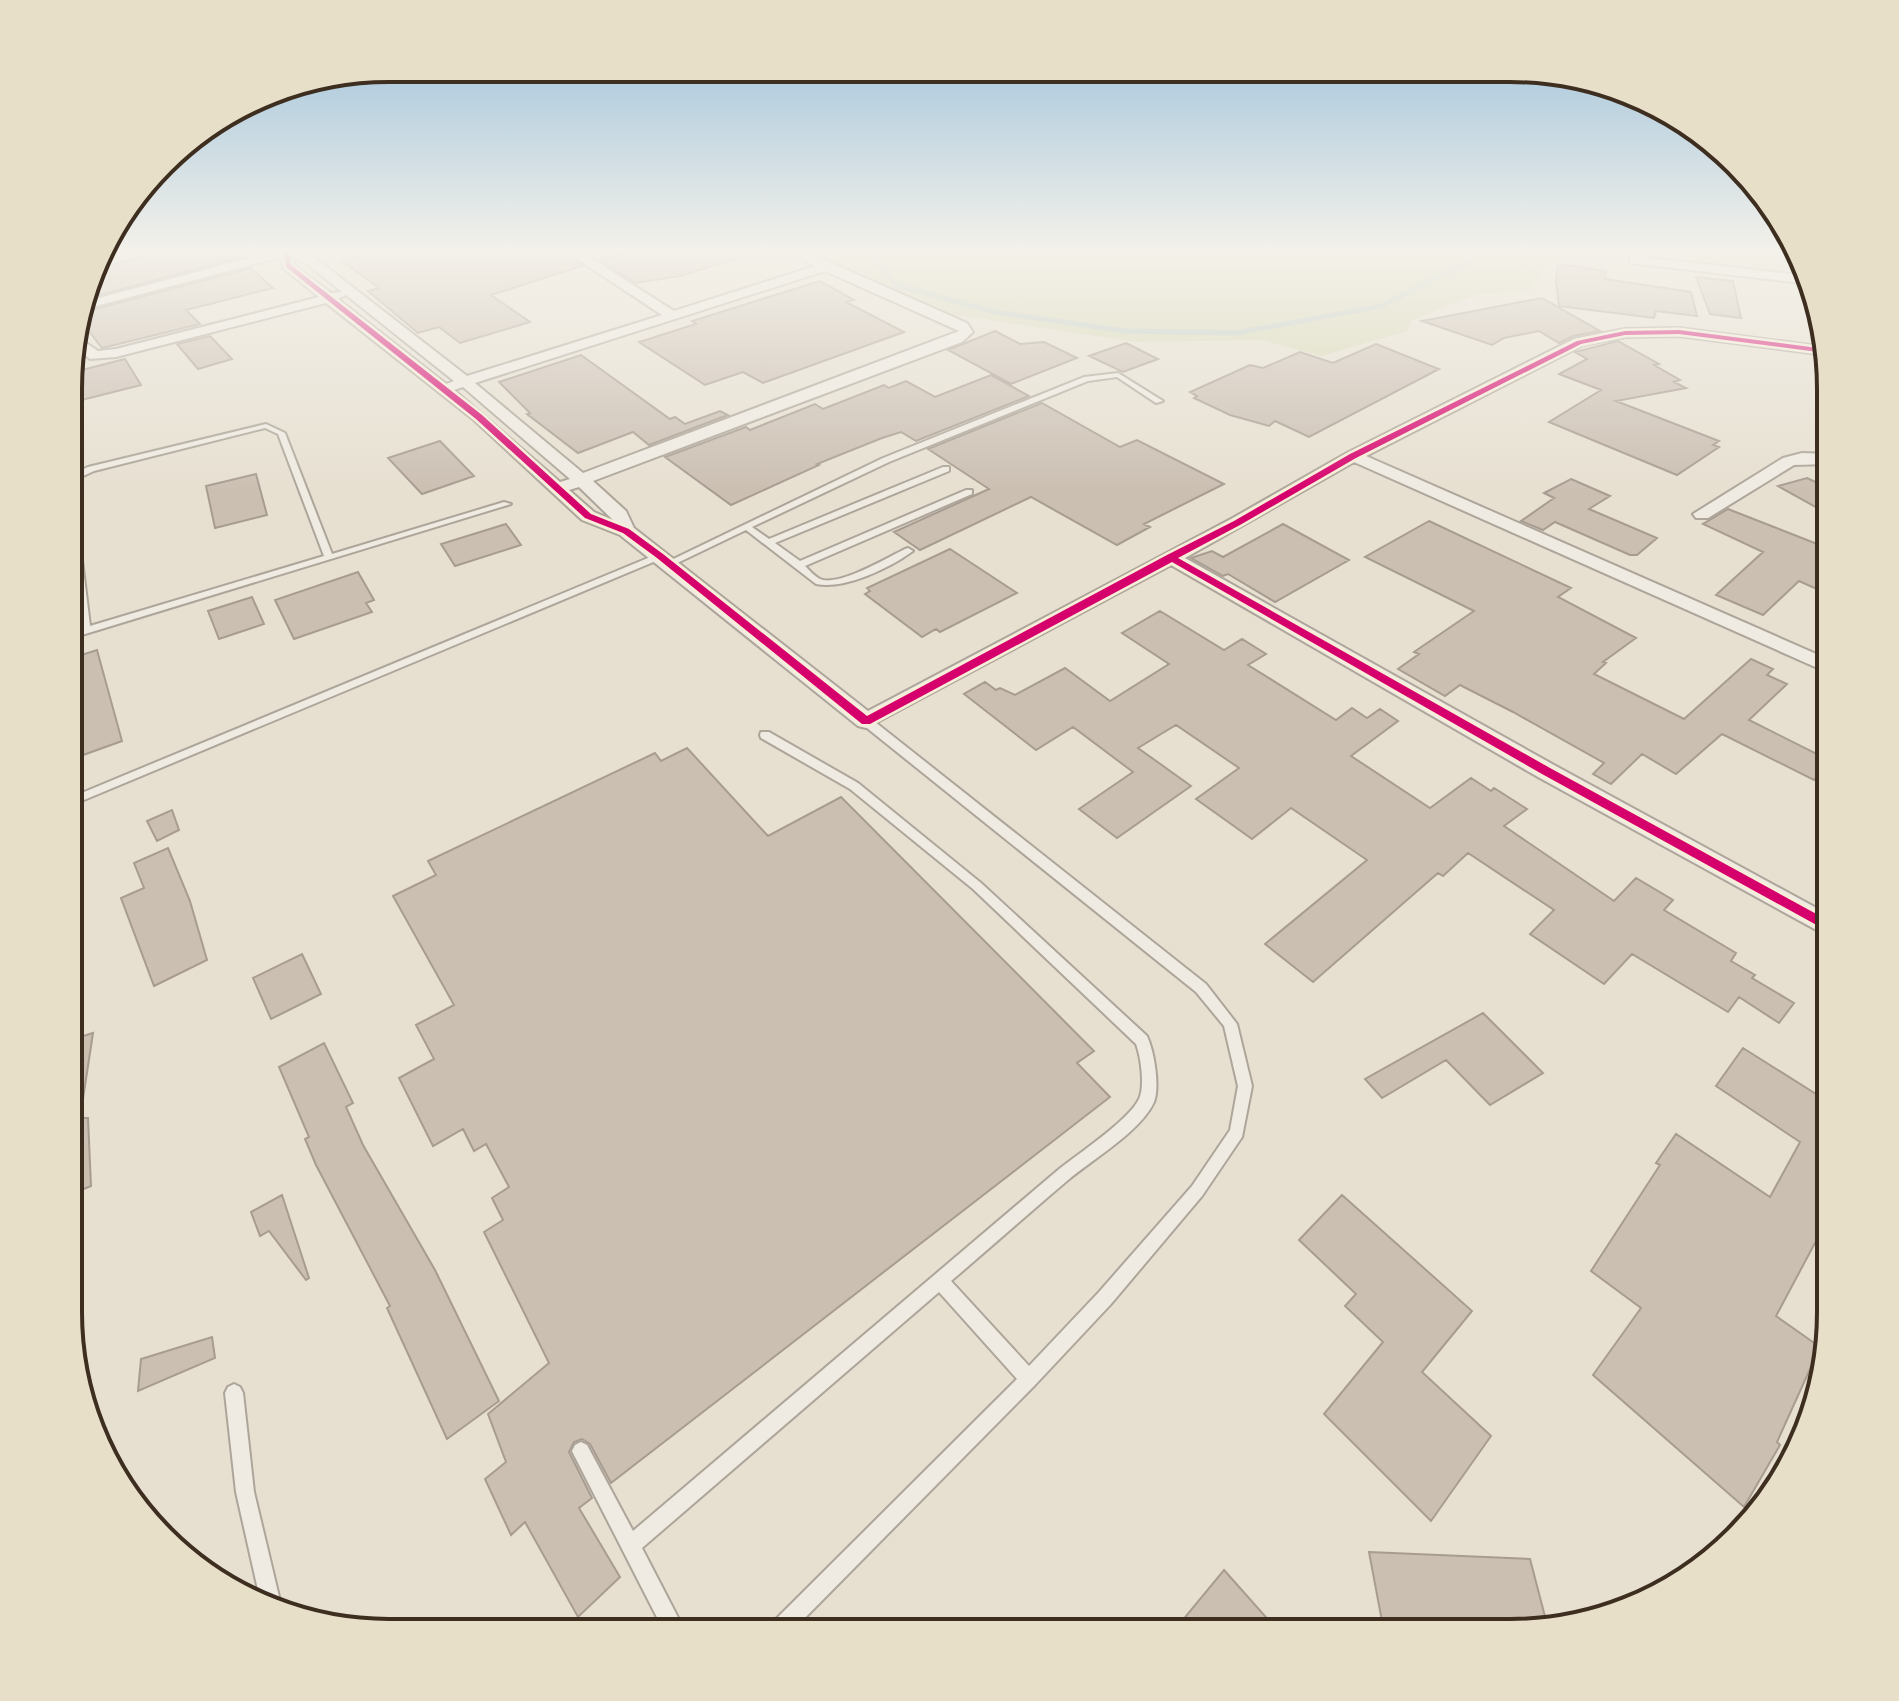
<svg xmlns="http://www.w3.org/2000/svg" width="1899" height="1701" font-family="Lora,serif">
<rect width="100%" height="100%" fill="#e7e0d1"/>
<!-- green -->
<path fill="#d6d7b3" d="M800,253h779l-32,10 -15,27 -57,5 -63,25 -5,11 -86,25 -61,-16 -125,2 -192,-29 -132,-46z
M1632,253h167l9,20z"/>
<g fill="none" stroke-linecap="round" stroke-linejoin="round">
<!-- stream -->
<path stroke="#bcccc2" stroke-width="5" d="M873,253l23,32 99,27 130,19 111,2 145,-27 91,-46 4,-7
M1738,253l65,8"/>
</g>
<!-- building -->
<path fill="#cbbfb2" stroke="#a89c90" stroke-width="2" d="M156,253h77l5,5 -153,41 11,-30z
M372,253h193l17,13 -91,29 39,27 -70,21 -21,-16 -21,6 -50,-42 11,-3 -37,-27z
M625,253h110l1,6 -56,17 -44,7 -36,-23z
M1558,264l48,7 -1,8 86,13 6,24 -41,-5 -2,7 -95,-12 -3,-26z
M251,268l22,20 -87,22 14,14 -98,24 -24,-31 2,-4z
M1696,277l37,4 8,37 -31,-4z
M820,281l34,19 -8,2 58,30 -141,51 -20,-11 -38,13 -66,-43 57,-18 -4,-3z
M1542,298l58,33 -27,5 -14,7 -20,-12 -35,7 -12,7 -70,-24z
M995,331l25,13 24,-2 33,16 -66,26 -63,-34z
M210,336l22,23 -34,10 -21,-25z
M1618,341l41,23 -5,1 26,15 -6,2 12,6 -70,13 103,40 -6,4 6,2 -42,28 -128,-53 52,-32 -42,-16 28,-15 -12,-7z
M1126,343l32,16 -35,13 -34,-16z
M1376,344l63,25 -130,68 -34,-16 -6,5 -39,-11 -36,-17 3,-2 -7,-4 60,-27 13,3 37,-16 33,11z
M581,355l89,64 5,-2 10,7 35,-13 8,4 -79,30 -16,-13 -55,21 -51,-39 3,-1 -31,-31z
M125,359l16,26 -67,17v-30z
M991,375l38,21 -113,45 -15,-9 -19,6 -65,26 2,1 -88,40 -66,-48 81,-30 4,3 65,-26 8,5 61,-24 5,3 17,-7 29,16z
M1042,403l78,44 17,-7 87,44 -80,40 6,3 -33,18 -86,-48 -111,53 -26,-18 95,-43 -61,-40z
M440,441l34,35 -52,18 -34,-36z
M256,474l11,41 -52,13 -9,-42z
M1807,478l23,11v26l-52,-29z
M1571,479l39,17 -21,13 68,29 -20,17h-7l-75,-33 -12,8 -22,-9 33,-23 -10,-5z
M1728,509l102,40v46l-31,-14 -36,34 -47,-20 47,-43 -60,-28z
M1429,521l142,67 -13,9 78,41 -33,24 3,1 -12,11 90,45 67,-60 22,10 -6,6 20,9 -38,36 82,41 -17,19 -92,-46 -46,40 -34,-20 -31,30 -18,-10 11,-11 -91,-51 -53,-27 -15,11 -47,-27 21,-15 -5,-2 60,-41 -109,-54z
M506,524l15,21 -66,21 -14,-22z
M1283,524l66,36 -74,42 -47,-28 -5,2 -32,-18 21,-7 11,6z
M950,549l67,44 -77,39 -4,-3 -14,8 -57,-43 5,-3 -3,-3z
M358,572l16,28 -8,3 6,9 -78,27 -19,-39z
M252,597l12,27 -45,15 -11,-28z
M1160,611l64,39 18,-11 24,15 -18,11 88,55 16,-12 15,10 13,-9 18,12 -47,35 79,52 41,-30 20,13 3,-3 33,21 -23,17 110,75 22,-23 37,22 -9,10 72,43 -5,8 24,14 -3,3 42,25 -15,20 -40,-26 -11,15 -96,-58 -28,30 -74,-50 24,-24 -86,-57 -25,23 -5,-3 -125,109 -48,-38 102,-84 -76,-52 -39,31 -56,-40 43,-31 -63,-43 -38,23 53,38 -74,52 -38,-29 54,-37 -60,-45 -37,23 -72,-56 21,-12 11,8 4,-2 15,7 50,-27 45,33 59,-37 -47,-31z
M97,650l25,91 -50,18v-101z
M687,748l81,88 73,-39 253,254 -17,12 33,34 -499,386 -21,-39 -8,-5 -8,3 -5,10 23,46 -13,10 41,69 -42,40 -53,-95 -14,13 -26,-56 21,-17 -18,-48 61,-51 -65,-131 19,-12 -11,-22 17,-11 -23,-43 -12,7 -11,-22 -30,17 -34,-68 35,-19 -18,-34 38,-20 -61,-109 43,-21 -8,-14 227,-108 6,8z
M172,810l7,20 -22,11 -10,-20z
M168,848l22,53 17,59 -53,26 -33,-88 23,-10 -10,-25z
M302,954l19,40 -50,25 -18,-41z
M1483,1013l60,60 -53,32 -44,-45 -64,38 -17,-19z
M93,1033l-10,66 -13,-1v-58z
M324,1043l29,60 -7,4 17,38 72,125 64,131 -52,38 -60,-131 3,-2 -74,-141 -11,-26 4,-2 -30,-70z
M1743,1048l73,46 15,-22v141l-55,103 44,31 -43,95 3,3 -36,62 -151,-132 48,-67 -50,-37 69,-106 -4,-2 20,-29 94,63 30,-55 -84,-56z
M70,1118h18l3,68 -22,9z
M282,1195l27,83 -3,2 -37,-49 -9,5 -9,-24z
M1342,1195l130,116 -50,61 69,64 -60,85 -107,-107 59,-72 -38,-36 11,-12 -57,-54z
M212,1337l3,21 -77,33 3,-32z
M1369,1552l161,7 18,69 -18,4h-146z
M1224,1570l55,62 -107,1z"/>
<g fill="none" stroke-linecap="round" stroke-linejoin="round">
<!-- service casing -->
<g stroke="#ada599" stroke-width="4">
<path id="service" d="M1118,373l45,28 -7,2 -39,-26 -29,4 -199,81 -137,65 17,12 174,-72h6v4l-174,72 25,18 166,-71h6v4l-167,72c4,4 9,10 15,13 18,8 67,-21 85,-30l3,-1 5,3c-23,17 -69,39 -97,33l-70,-54 -75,36h-6l-2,-2 220,-106 201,-81z
M266,424l19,9 47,121 172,-52 7,2 -439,134v-6l9,-3 -8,-72v-41l4,3 13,107 234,-70 -46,-122 -13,-6 -171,43 -13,6 -8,6 2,-10 13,-6z
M660,553l5,3 -2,2 -591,247v-8z
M866,717l4,1 336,266 31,40 15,62 -10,51 -40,59 -91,108 -76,81 -245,248h-24l3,-7 248,-247 -78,-87 -297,256 44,85h-21l-90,-176 -3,-6 3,-6 6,-3 6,3 46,86 425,-361c20,-16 71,-50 81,-71 6,-12 2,-42 -3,-55l-163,-155 -123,-100 -89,-51 -1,-3 1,-3h8l89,51 123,100 166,153c7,15 13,50 7,66 -13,29 -61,57 -86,78 -39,33 -78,68 -117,101l78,85 70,-74 93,-106 38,-56 8,-44 -14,-60 -28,-34 -334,-268 -1,-3 1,-3z
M234,1384l6,3 3,6 11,99 27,113 -1,3 -19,-5 -25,-111 -11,-99 3,-6z"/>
</g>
<!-- minor casing -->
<g stroke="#ada599" stroke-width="4">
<path id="minor" d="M267,253h36l11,4 153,119 195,-61 -94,-62h15l91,58 141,-45 -22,-13h16l158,70 6,9 -11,10 -369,139 33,30 8,17 234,183 363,-192 116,-66 227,-114 51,-10 54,-1 146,19 1,8 -147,-19 -54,1 -42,8 -217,111 464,204 1,14 -477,-212 -169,96 369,207 277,151v22l-293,-161 -367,-212 -305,163 -8,-2 -238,-191 -38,-15 -108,-100 -148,-117 -210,54 -26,2 -16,-13v-11l24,16 18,-2 203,-52 -35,-28 -3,-12 -200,53 3,-8zM293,258l13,5 36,29 -11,1 -37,-28zM825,271l134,60 -376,142 -108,-90zM346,295l108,86 -8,3 -108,-85zM463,387l107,92 -10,3 -106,-92zM579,487l34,33 -19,-8 -25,-22z
M1634,256l175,20 1,8 -180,-21v-6z
M1802,453l28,1v10l-36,1 -86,53h-12l-3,-4 90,-56z"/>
</g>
<!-- service -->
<use href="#service" fill="#efebe3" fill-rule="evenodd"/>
<!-- minor -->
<use href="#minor" fill="#efebe3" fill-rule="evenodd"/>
<!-- cycleway casing -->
<g stroke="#f7eed8" stroke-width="5">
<path id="cycleway" d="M284,253h6l1,12 191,150 109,99 38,15 34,25 204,162 300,-161 67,-34 116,-67 227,-113 48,-10 54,-1 147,19v4l-147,-19 -54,1 -44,9 -225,114 -116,67 -62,33 372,210 281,154v11l-289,-159 -370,-212 -302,162h-8l-205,-166 -34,-25 -38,-15 -109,-99 -190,-152z"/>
</g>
<!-- cycleway -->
<use href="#cycleway" fill="#d6006c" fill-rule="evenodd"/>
</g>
<!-- sky -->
<linearGradient id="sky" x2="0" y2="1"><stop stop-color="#96bed9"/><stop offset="0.51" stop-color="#f4f1ea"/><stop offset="1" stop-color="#f4f1ea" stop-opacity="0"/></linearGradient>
<rect width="1899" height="492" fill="url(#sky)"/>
<!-- crop -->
<path d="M0 0H1899V1701H0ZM389 82H1510A307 307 0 0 1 1817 389V1312A307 307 0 0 1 1510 1619H389A307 307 0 0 1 82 1312V389A307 307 0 0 1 389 82Z" fill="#e8dfc9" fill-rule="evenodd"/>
<path fill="none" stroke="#3d2e20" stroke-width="4" d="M389 82H1510A307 307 0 0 1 1817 389V1312A307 307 0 0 1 1510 1619H389A307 307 0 0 1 82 1312V389A307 307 0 0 1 389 82Z"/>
</svg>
